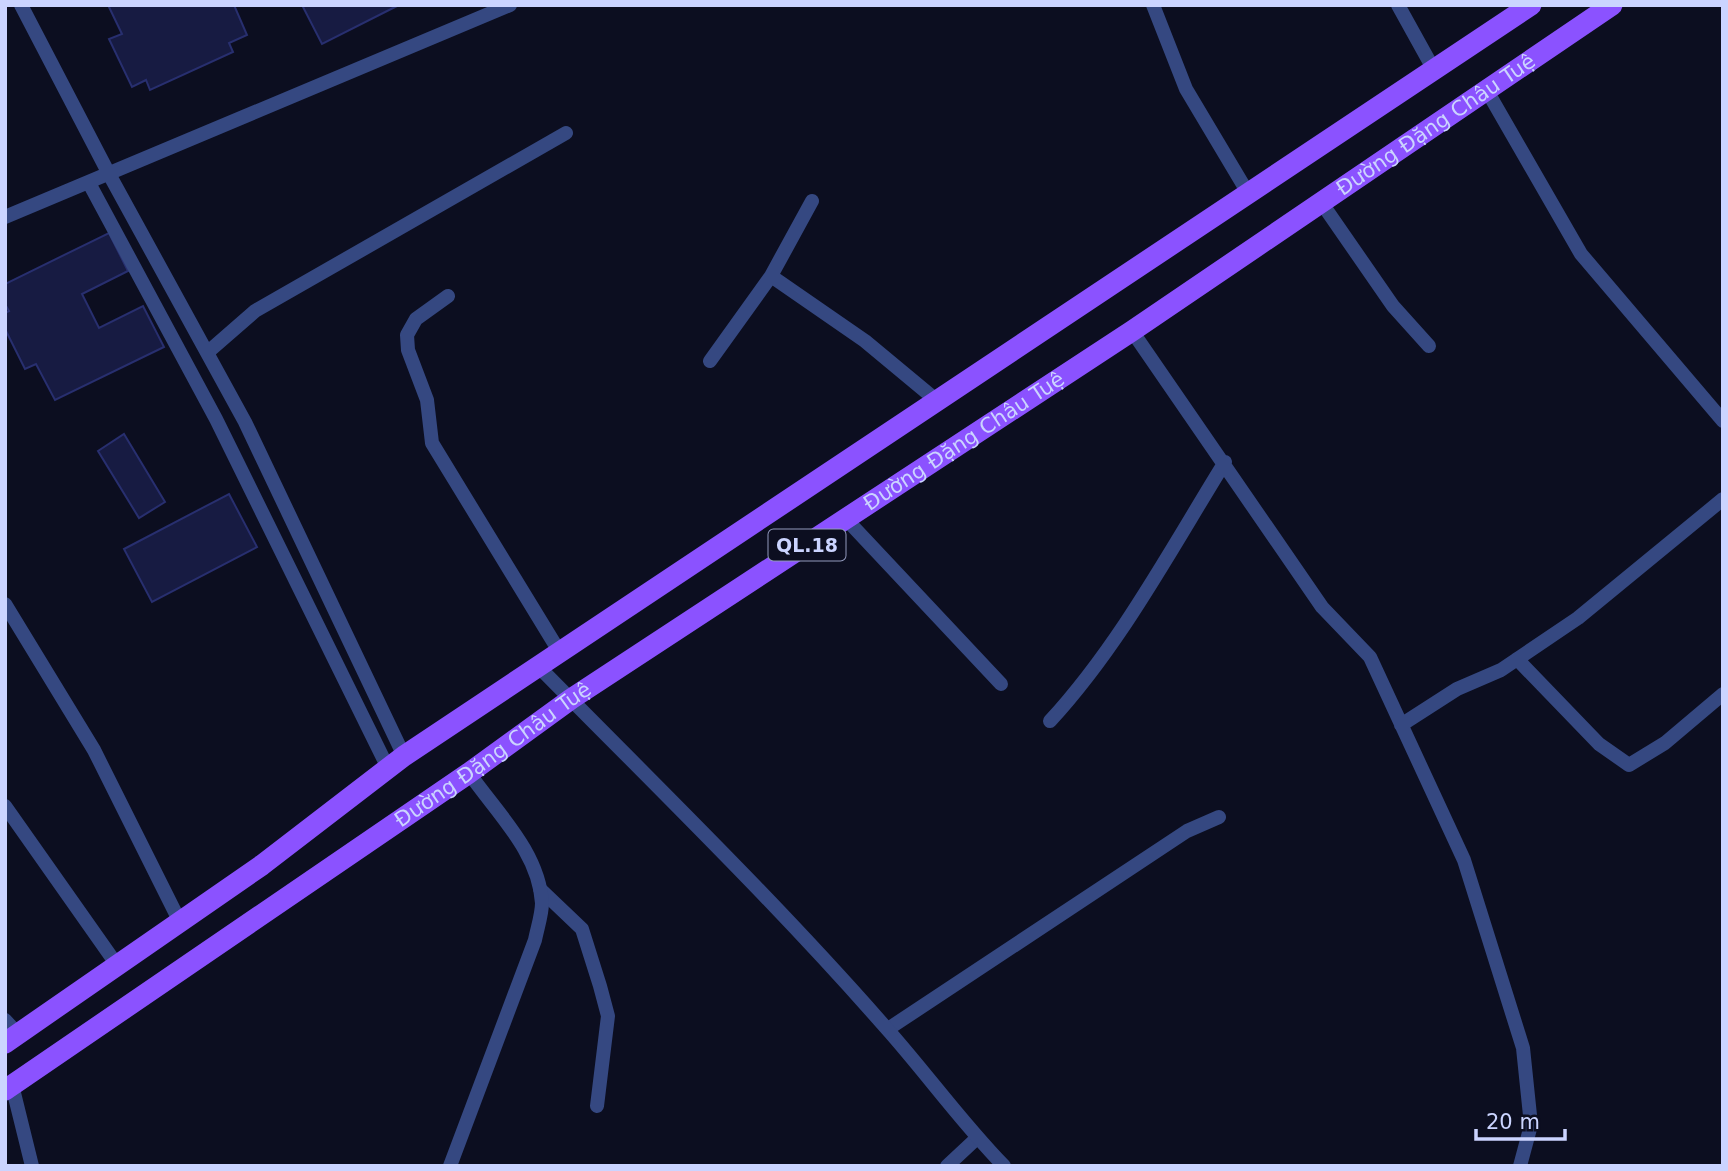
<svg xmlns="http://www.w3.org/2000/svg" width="1728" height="1171" font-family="'DejaVu Sans',sans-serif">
<rect width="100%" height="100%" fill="#0c0e20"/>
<!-- building -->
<path fill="#171b42" stroke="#282f6f" stroke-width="2" d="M108,5h126l13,30 -18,8 4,9 -83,38 -4,-10 -14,7 -23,-48 13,-5z
M302,5h97l-77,39z
M109,233l19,38 -46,23 17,34 44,-22 21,41 -109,53 -19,-36 -11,5 -20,-40v-16l4,-2 -4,-7v-20z
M124,434l41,68 -26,16 -41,-67z
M229,494l28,53 -105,55 -28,-53z"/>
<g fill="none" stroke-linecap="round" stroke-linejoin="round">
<!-- lane -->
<path stroke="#354881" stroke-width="14" d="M21,5l88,169 136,248 159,334
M1398,5l36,65
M1486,89l95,165 142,167
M89,183l127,236 172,349
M1321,202l72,104 36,40
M5,217l505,-212
M1132,331l190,276 48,50 94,203 59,188 8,77 -11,41
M208,352l47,-41 311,-178
M846,519l155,165
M1517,659l82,85 30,21 36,-22 58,-49
M1050,721c70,-76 121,-172 175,-259
M1401,725l56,-36 44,-19 77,-52 145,-119
M5,806l112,159
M540,889l42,40 18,57 8,30 -11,90
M5,1020l13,14
M888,1029l299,-198 32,-14
M947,1166l30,-28"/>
<!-- street -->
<path stroke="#354881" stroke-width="14" d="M1153,5l33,84 62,104
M771,276l94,65 71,59
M448,296l-32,23 -9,16 1,15 19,50 5,43 127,208
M710,361l61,-85 41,-75
M5,604l89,146 86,172
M537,665c118,120 239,237 350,364 40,45 75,94 117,137
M12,1085l20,81
M450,1166l85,-226c2,-11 7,-25 7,-37 -3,-51 -45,-90 -73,-130"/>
<!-- primary -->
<g stroke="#8b52ff" stroke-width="21">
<path d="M5,1043l257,-178 142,-109 1127,-751"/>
<path id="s1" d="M5,1090l464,-317 102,-74 561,-368 480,-326"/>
</g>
</g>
<g text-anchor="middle" stroke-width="6" stroke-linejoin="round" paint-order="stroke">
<!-- shield labels -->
<rect fill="#0c0e20" stroke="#9299bc" stroke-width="2" x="768.5" y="529.5" width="77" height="31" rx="5"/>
<g font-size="19" font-weight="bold" fill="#cbd4ff">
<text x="807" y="552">QL.18</text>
</g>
<!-- street labels -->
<g font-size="21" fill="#cbd4ff" stroke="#0c0e20">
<text dy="7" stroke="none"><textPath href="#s1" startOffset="1726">Đường Đặng Châu Tuệ</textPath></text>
<text dy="7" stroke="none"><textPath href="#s1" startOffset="1158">Đường Đặng Châu Tuệ</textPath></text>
<text dy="7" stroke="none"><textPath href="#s1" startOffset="592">Đường Đặng Châu Tuệ</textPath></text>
</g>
</g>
<!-- border -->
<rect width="1728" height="1171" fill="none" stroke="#cbd4ff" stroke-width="14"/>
<!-- scale -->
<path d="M1476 1129v10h89v-10" fill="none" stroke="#cbd4ff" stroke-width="3.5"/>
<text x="1486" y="1129" font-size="21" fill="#cbd4ff" stroke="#0c0e20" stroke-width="5" paint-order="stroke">20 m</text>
</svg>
